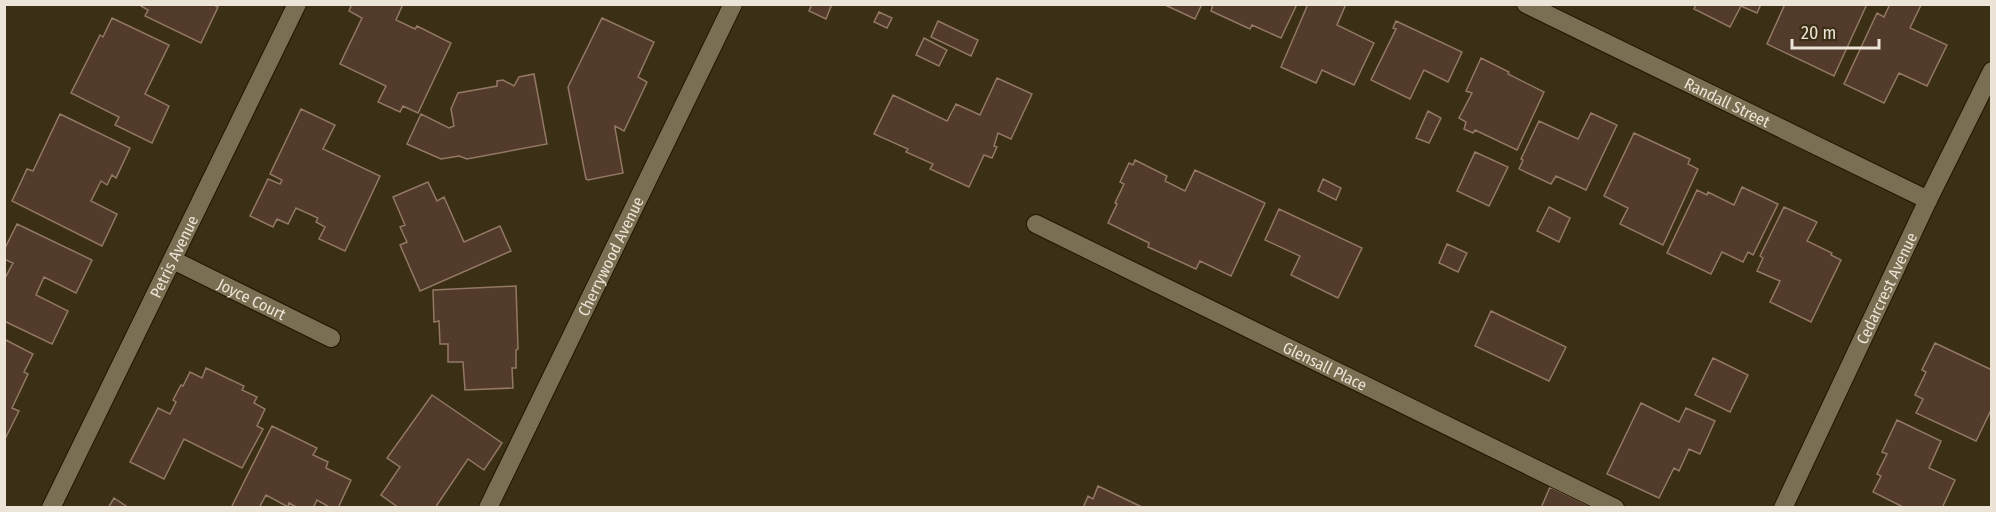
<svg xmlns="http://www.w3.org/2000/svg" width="1996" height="512" font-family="'Fira Sans Condensed',sans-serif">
<rect width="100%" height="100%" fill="#3b2f16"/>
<!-- building -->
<path fill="#523b2a" stroke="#927865" stroke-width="1.5" d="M141,4h71l6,3 -17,36 -56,-27 3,-6 -7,-4z
M352,4h51l-7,16 19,9 2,-3 34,17 -33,70 -15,-7 -3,6 -22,-10 8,-16 -46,-22 22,-46 -13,-7z
M812,4h20l-6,15 -17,-8z
M1163,4h39l-7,15z
M1213,4h84l-16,34 -29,-13 -2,4 -39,-18z
M1308,4h38l-9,21 37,18 -20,42 -32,-15 -6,13 -35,-16z
M1696,4h65l-4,9 -16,-7 -11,21 -36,-18z
M1785,4h82l-33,72 -67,-32z
M1890,4l31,1 -11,23 37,17 -20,41 -28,-13 -15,30 -40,-19 33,-71 7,4z
M879,12l13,6 -5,10 -13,-6z
M112,18l57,27 -24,49 24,12 -17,37 -37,-18 4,-8 -48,-24 29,-58 3,2z
M602,18l52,24 -16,35 9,5 -23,49 -9,-5v2l8,45 -35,7 -2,-1 -18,-92z
M938,21l40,19 -7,16 -40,-19z
M1396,21l66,31 -14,30 -24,-12 -14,29 -39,-19 25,-51 -3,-1z
M924,38l23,12 -8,16 -23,-11z
M1481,58l28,14 -1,2 36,18 -27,58 -42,-20 -2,3 -9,-4 2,-7 -7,-4 13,-25 -6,-2z
M534,74l13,70 -80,15 -8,-3 -18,3 -34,-15 14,-30 28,14 5,-2 -3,-17 7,-16 39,-7v-5l6,-1 11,6 5,-9z
M997,78l35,16 -21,45 -13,-6 -4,13 3,1 -5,11 -8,-3 -15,32 -39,-18 3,-5 -27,-12 2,-3 -34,-15 19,-39 54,26 9,-17 24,11z
M301,109l34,16 -12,24 57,27 -35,75 -26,-12 6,-12 -9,-5 2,-4 -22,-10 -8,16 -11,-5 -4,8 -23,-11 18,-37 12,5 2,-4 -12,-6z
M1428,111l13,7 -12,25 -13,-5z
M1591,113l26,12 -31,65 -30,-14 -5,8 -32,-15 4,-9 -2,-1 18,-38 39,18z
M60,114l70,34 -14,30 -4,-3 -5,10 -6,-4 -10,20 26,13 -15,32 -90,-45 15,-32 6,2z
M1634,133l56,26 -2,5 10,5 -35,76 -43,-21 8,-16 -24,-12z
M1475,152l33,15 -19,39 -32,-15z
M1135,160l32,16 -2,5 20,10 10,-21 70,33 -34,73 -31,-15 -4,8 -48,-22 1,-4 -41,-20 9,-19 -2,-1 9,-19 -4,-2 9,-19 4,2z
M1323,179l18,9 -5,12 -18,-9z
M428,182l9,19 7,-4 20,45 36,-16 11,25 -91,40 -20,-46 7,-3 -7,-15 5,-2 -12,-28z
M1742,187l36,17 -25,51 -5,-3 -5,10 -21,-10 -11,22 -44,-21 30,-63 10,5 1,-3 26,13z
M1549,207l21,11 -11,24 -22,-11z
M1784,207l33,15 -10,19 25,12 -1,2 10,5 -30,62 -41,-20 10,-21 -23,-10 6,-13 -3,-2z
M1279,209l83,39 -24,50 -47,-23 9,-19 -35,-16z
M17,224l75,36 -16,33 -32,-16 -8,18 32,16 -16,33 -48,-23v-41l9,-17 -9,-4v-9z
M1447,244l20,9 -9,19 -19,-9z
M516,286l2,63 -2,1v18h-4l1,20 -48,2 -2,-28h-15v-18h-8l-1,-23 -5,1 -1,-32z
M1491,311l75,36 -17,34 -74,-35z
M4,339l29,15 -9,18 4,2 -16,34 7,3 -15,30z
M1935,343l57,27v38l-16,33 -60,-28 7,-14 -8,-4 11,-23 -4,-2z
M1713,358l35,17 -18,37 -35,-17z
M206,368l38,18 -2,4 15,7 -3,6 11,6 -8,17 6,3 -21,39 -58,-29 -20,40 -34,-17 28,-54 12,6 6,-12 -3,-2 8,-15 2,1 7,-14 12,6z
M432,395l70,48 -18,27 -16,-11 -33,49h-36l-18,-13 19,-28 -13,-9z
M1641,403l38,19 7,-14 29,13 -15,33 -11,-5 -10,22 -5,-3 -15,30 -52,-24z
M1897,420l44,21 -12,27 26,12 -13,28h-37l-32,-16 8,-16 -4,-2 10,-20 -5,-2z
M272,426l45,22 -4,7 15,7 -2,6 25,12 -13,28h-7l-14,-8 -4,8h-15l-9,-5 -1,4 -22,-12 -7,13h-28z
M1098,486l46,22h-61l5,-12 5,3z
M1550,487l44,21h-53z
M114,498l15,10h-21z"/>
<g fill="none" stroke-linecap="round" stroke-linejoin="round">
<!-- minor casing -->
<g stroke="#221700" stroke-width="20">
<g id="minor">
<path id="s1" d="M1526,4l402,196"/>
<path id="s2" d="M1036,224l579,284"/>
<path id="s3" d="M173,260l158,78"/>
<path id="s4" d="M51,508l246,-504"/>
<path id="s5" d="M488,508l245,-504"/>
<path id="s6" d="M1783,508l145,-308 64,-129"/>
</g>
</g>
<!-- minor -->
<use href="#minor" stroke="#7a6e53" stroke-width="18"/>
</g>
<g text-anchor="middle" stroke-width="4.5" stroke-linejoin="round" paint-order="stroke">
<!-- street labels -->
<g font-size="16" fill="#ece4d6" stroke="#3b2f16">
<text dy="6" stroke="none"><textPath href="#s1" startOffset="224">Randall Street</textPath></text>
<text dy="6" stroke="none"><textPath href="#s4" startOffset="280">Petris Avenue</textPath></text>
<text dy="6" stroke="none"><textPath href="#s5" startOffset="280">Cherrywood Avenue</textPath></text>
<text dy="6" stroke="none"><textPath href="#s6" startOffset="243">Cedarcrest Avenue</textPath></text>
<text dy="6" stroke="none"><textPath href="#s3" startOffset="88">Joyce Court</textPath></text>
<text dy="6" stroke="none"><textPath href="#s2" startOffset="322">Glensall Place</textPath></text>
</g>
</g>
<!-- border -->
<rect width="1996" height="512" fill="none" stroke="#ece4d6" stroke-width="12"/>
<!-- scale -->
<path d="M1792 39v9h87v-9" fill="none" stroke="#ece4d6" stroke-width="3"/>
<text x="1801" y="39" font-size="18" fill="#ece4d6" stroke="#3b2f16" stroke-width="4.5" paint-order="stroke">20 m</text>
</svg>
